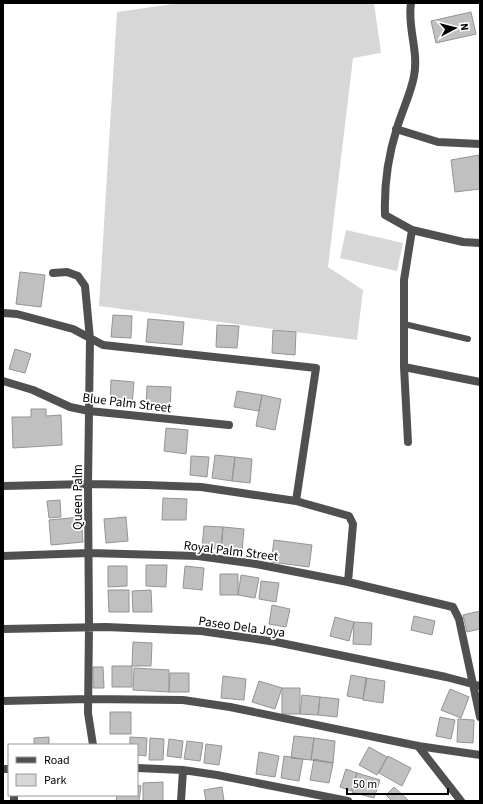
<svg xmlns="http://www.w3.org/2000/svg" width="483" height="804" font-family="'Source Sans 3',sans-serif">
<rect width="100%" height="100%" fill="#fff"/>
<!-- green -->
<path fill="#d7d7d7" d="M180,3h194l7,50 -28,5 -25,209 35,23 -6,50 -258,-34 18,-294z
M346,230l57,13 -6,28 -57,-13z"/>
<!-- building -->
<path fill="#c0c0c0" stroke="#949494" d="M471,12l5,22 -40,9 -5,-22z
M479,155l1,34 -25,3 -4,-32z
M20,272l25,3 -4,32 -25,-3z
M113,315l19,1 -1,22 -20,-1z
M148,319l36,3 -2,23 -36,-3z
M217,325l22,1 -2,22 -21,-1z
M273,330l23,2 -1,23 -23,-2z
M15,349l16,5 -6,19 -16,-4z
M111,380l23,2 -2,22 -22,-2z
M147,386l24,1 -1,22 -24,-1z
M237,391l25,4 -3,16 -25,-4z
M262,395l19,4 -6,31 -19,-4z
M31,409h15v7l15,-1 1,30 -49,3 -1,-31h19z
M166,428l22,2 -2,24 -22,-3z
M215,455l20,2 -3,24 -20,-3z
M191,456l18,1 -2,20 -17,-2z
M235,457l17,2 -2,24 -18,-2z
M163,498l24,1 -1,21h-24z
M60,500l1,17 -12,1 -2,-17z
M81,517l2,25 -32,3 -2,-25z
M126,517l2,24 -22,2 -2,-24z
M204,526l19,1 -2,22 -19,-2z
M223,527l21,2 -2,22 -21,-2z
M274,540l38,5 -3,22 -38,-5z
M146,565h21l-1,22 -20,-1z
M108,566h19v20l-19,1z
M185,566l19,2 -2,22 -19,-2z
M220,574h18v21h-18z
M241,575l18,3 -4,20 -17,-3z
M261,581l18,2 -3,19 -17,-3z
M108,590h21v22h-20z
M151,590l1,22h-19l-1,-21z
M272,605l18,4 -4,18 -17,-3z
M480,611v18l-13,3 -4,-17z
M414,616l21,5 -3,14 -21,-5z
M335,617l19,5 -5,19 -19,-5z
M354,622l18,1 -1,22 -18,-1z
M133,642l19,1 -1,23h-19z
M112,666h20v21h-20z
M93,667h10l1,21h-11z
M134,668l35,2v22l-36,-2z
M170,673h19v19h-20z
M351,675l16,3 -4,21 -16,-3z
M223,676l23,3 -2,21 -23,-2z
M366,678l19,3 -2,22 -20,-3z
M259,681l23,7 -7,21 -23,-7z
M282,688h18v26h-18z
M450,689l19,8 -8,21 -20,-8z
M302,695l18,2 -2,18 -18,-1z
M320,697l19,2 -2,18 -19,-2z
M110,712h21v22h-21z
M440,717l15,3 -4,19 -15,-3z
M458,719l16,1 -1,23 -16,-1z
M294,736l20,2 -3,22 -20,-2z
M49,737v8h-15v-7z
M130,737l17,1 -1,18 -9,-1v-10h-7z
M150,738l14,1 -1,21h-14z
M314,738l21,3 -2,22 -22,-3z
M169,739l14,2 -2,17 -14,-2z
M187,741l16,2 -3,18 -16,-2z
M206,744l16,2 -3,19 -15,-2z
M369,747l18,10 -10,18 -18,-10z
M259,752l20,4 -4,21 -19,-3z
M284,756l19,3 -4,22 -18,-3z
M388,756l23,12 -9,18 -23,-13z
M314,759l19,4 -4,20 -19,-3z
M346,769l11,4 -6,18 -11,-4z
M357,773l23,7 -6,18 -22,-6z
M163,782v19h-20v-18z
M137,785l4,1 -2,15h-23l1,-6h20z
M222,787l2,14h-18l-2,-11z
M394,787l15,14h-17l-6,-6z"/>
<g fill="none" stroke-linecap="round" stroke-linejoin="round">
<!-- service -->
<path stroke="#505050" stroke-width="6" d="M404,324l64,15"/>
<!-- minor -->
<path stroke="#505050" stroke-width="8" d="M411,3c-4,24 8,48 3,73 -3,17 -12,35 -17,52 -9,28 -13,58 -12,87l27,15 51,12 17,1
M396,129l42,13 42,2
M53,273l14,-1 11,4 7,10 5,53 -2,145 1,143 -1,86 5,32
M3,313l14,1 56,15 30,16 213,23 -20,133
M404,367l76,15
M3,381l30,9 37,17 19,4 140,14
M408,442l-4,-75v-87l8,-50
M3,486l85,-2 58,1 55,2 95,14 53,15 4,8 -5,58
M3,556l86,-3 109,3 58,8 92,18 105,25 6,12 21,98
M3,629l103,-2 95,4 75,11 170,35 34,9
M3,701l85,-2 95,1 47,7 188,39 62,9
M418,746l43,55
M137,768l46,2 34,5 131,26
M3,769h6
M14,795v6
M181,801l2,-31"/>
</g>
<g text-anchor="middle" stroke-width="3.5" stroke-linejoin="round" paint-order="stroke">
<!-- street labels -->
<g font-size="13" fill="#000" stroke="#fff">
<text transform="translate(127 402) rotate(7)" y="5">Blue Palm Street</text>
<text transform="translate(77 497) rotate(-90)" y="5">Queen Palm</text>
<text transform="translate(231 550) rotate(7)" y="5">Royal Palm Street</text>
<text transform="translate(242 626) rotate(8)" y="5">Paseo Dela Joya</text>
</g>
</g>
<!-- border -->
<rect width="483" height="804" fill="none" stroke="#000000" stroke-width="8"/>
<!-- legend -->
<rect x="8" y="744" width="130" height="52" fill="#ffffff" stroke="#999999"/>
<rect x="16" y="757" width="20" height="6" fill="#505050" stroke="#999999"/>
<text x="44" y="764" font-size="12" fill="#000000">Road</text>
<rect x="16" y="774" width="20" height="12" fill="#d7d7d7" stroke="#999999"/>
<text x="44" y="784" font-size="12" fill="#000000">Park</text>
<!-- north arrow -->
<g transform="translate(455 28) rotate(83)" stroke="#ffffff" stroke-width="3" paint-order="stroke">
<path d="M0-3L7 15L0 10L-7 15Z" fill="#000000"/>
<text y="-6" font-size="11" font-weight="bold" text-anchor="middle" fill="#000000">N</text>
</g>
<!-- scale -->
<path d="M347 788v6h101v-6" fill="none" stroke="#000000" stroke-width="2"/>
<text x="353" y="788" font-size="12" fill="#000000" stroke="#ffffff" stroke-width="3" paint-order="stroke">50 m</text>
</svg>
